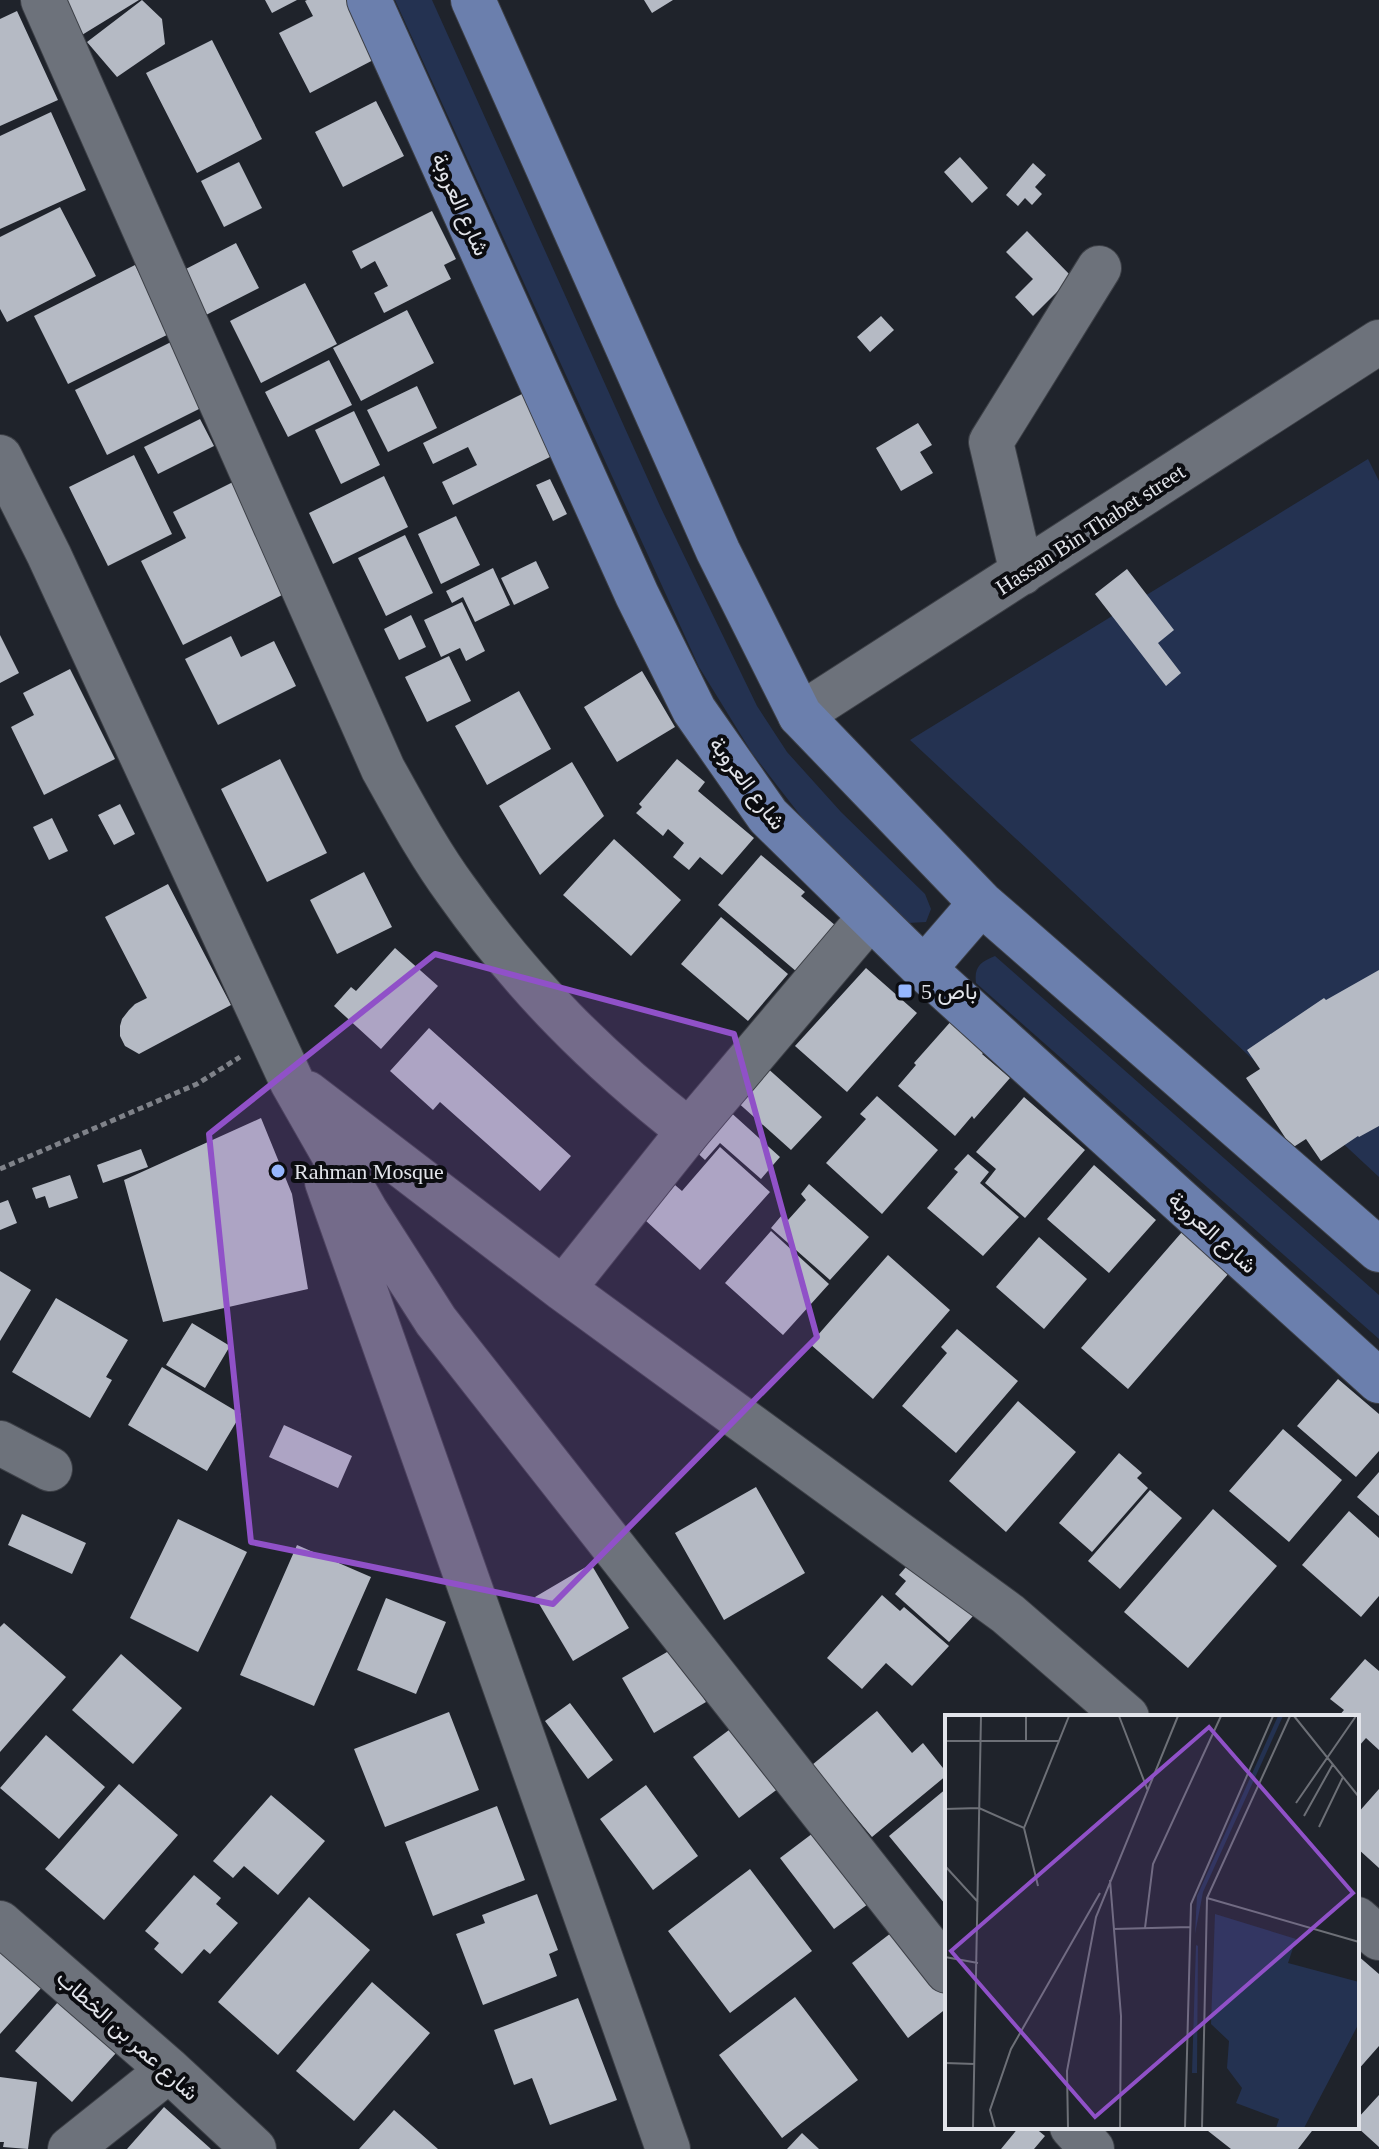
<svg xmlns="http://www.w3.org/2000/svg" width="1379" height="2149" font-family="'Times New Roman',Vazirmatn,serif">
<rect width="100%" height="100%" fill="#1f232b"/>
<!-- green -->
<path fill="#243251" d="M395,0h37l228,506 97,200 30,46 54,60 84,82 6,15 -5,13 -18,1 -101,-99 -55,-71 -53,-86z
M1368,459l11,22v696l-469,-437z
M995,956l384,339v44l-403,-356c-2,-16 4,-21 19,-27z"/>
<!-- building -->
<path fill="#b5bac4" d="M50,0h89l-62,38z
M142,0l20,19 3,25 -48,33 -30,-35z
M265,0h32l-25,13z
M307,0h43l29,57 -69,36 -31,-60 34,-17 -8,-15z
M644,0h29l-21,13z
M17,11l41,89 -58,26v-107z
M212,40l50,99 -65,34 -51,-100z
M376,101l28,55 -61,31 -28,-55z
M51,112l35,78 -86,39v-93z
M960,157l28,31 -16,15 -28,-31z
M239,162l23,46 -38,19 -23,-46z
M1033,163l13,12 -11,12 7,7 -10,11 -7,-7 -7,8 -12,-11z
M60,207l36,69 -89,46 -7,-13v-72z
M432,211l24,48 -12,6 7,14 -67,34 -10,-20 14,-7 -13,-25 -14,8 -9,-18z
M1027,231l45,46 -39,39 -18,-19 18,-18 -27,-27z
M236,243l23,45 -55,28 -22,-45z
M135,265l16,31 32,31 -115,57 -34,-68z
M305,283l32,61 -76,39 -31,-62z
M407,310l27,53 -73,38 -28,-53z
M881,316l13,14 -24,22 -13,-15z
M183,336l32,65 -108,54 -32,-65z
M329,360l23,45 -64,32 -23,-45z
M417,386l20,42 -49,24 -21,-42z
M524,393l30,62 -101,50 -11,-23 35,-17 -9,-18 -35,17 -10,-21z
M354,411l26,54 -39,19 -26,-54z
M200,419l14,27 -56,28 -14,-27z
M918,423l14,22 -12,7 13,21 -32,18 -25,-43z
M134,455l38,79 -64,32 -39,-79z
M384,476l24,51 -75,37 -24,-51z
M550,479l17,35 -14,7 -17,-36z
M237,480l55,110 -109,55 -42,-84 45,-23 -13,-26z
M456,516l24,49 -39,19 -23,-50z
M405,535l28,58 -47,23 -28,-58z
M536,561l13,27 -35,17 -13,-27z
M493,568l17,37 -35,17 -12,-25 -11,6 -6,-12z
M1127,569l47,61 -16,13 23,30 -15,13 -71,-92z
M462,602l23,49 -19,10 -6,-13 -19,9 -17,-37z
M411,615l15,32 -27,13 -15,-31z
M0,635l19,38 -19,10z
M231,636l10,21 33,-16 22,45 -78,39 -33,-66z
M449,656l22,45 -44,21 -22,-45z
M70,669l45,90 -71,36 -33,-68 23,-12 -11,-22z
M642,671l33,56 -58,35 -33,-55z
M519,691l32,58 -64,36 -32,-59z
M280,759l47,94 -60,29 -46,-93z
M677,759l28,23 -7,9 56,47 -32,37 -22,-18 -11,13 -16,-13 11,-14 -16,-14 -5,7 -27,-23 6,-6 -3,-3z
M572,762l32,54 -64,59 -41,-69z
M120,804l15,30 -21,11 -16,-30z
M52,818l16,33 -19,9 -16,-33z
M614,839l67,61 -50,56 -68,-61z
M761,855l44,37 -4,4 35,30 -39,46 -79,-67z
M364,872l28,55 -55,27 -27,-54z
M168,884l63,121 -92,49 -14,-8 -5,-10v-10l2,-7 7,-9 6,-6 12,-6 -42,-81z
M721,917l67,57 -40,47 -67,-57z
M395,948l43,38 -57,63 -47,-43 17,-19 5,4z
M866,968l51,45 -70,79 -52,-46z
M1379,970v156l-20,11 -1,-1 -37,25 -15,-22 -14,9 -46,-70 14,-9 -13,-19 77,-52 2,2z
M953,1019l34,30 -5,5 28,24 -36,41 -2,-3 -17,20 -57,-50 18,-21 -2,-2z
M429,1028l142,128 -31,35 -100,-89 -7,8 -43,-39z
M765,1066l57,51 -31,33 -56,-50z
M877,1096l61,54 -56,64 -56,-51 40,-44 -6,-5z
M1024,1097l61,53 -60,68 -40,-35 11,-14 -20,-17z
M727,1109l53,48 -19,22 -41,-36 -15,17 -13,-12z
M261,1118l31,76 16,95 -145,33 -39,-142z
M720,1147l50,45 -70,78 -55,-50 30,-35 7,6z
M141,1149l7,18 -45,16 -6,-18z
M968,1154l21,18 -9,11 39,34 -36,39 -56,-48 31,-36 -4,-3z
M1094,1165l62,55 -47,53 -62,-54z
M70,1175l8,23 -29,10 -4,-12 -9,3 -4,-11z
M809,1184l60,53 -39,43 -59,-52 11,-13 6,5 18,-20 -5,-6z
M8,1200l9,23 -17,7v-27z
M771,1231l58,53 -46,51 -58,-52z
M1182,1232l47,41 -101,116 -47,-41z
M1039,1237l48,42 -43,50 -48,-42z
M888,1255l62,55 -77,89 -63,-55z
M0,1271l31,19 -31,51z
M56,1298l72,42 -22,37 6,3 -22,38 -78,-46z
M192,1323l38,23 -25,42 -39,-23z
M957,1329l61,52 -62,72 -54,-47 45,-53 -6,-6z
M162,1367l79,47 -34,57 -79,-46z
M1338,1379l41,35v37l-23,26 -59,-51z
M1018,1401l58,51 -70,80 -57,-51z
M284,1425l68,31 -14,32 -69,-31z
M1283,1429l59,51 -53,62 -60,-51z
M1119,1453l23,20 -5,5 11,10 -56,64 -33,-29z
M1379,1472v44l-22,-19z
M756,1487l49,86 -81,47 -49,-87z
M1150,1490l32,28 -62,71 -32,-28z
M1213,1509l64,57 -89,102 -64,-56z
M1349,1511l30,27v58l-18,21 -59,-52z
M22,1514l64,29 -14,31 -64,-29z
M178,1519l69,33 -49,100 -68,-34z
M297,1545l74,32 -57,129 -74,-31z
M920,1551l33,47 20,18 -24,26 -54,-48 11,-13 -7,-6z
M591,1564l38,64 -56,33 -38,-64z
M882,1595l18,16 4,-4 45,39 -37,40 -26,-23 -24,26 -35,-31z
M386,1598l60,24 -30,72 -59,-24z
M4,1623l62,54 -66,75v-125z
M674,1648l32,54 -52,31 -32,-55z
M121,1654l61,54 -49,56 -61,-54z
M1365,1659l14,12v79l-13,-12 -7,8 -2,-2v-27h-19l6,-7 -14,-11z
M570,1703l43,57 -25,19 -43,-58z
M877,1711l35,42 11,-10 24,30v2l-75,62 -60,-72z
M449,1712l30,78 -94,37 -31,-78z
M745,1718l46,61 -52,39 -46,-61z
M46,1735l59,52 -46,52 -59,-51z
M119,1784l59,51 -74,85 -59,-51z
M646,1785l52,71 -45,34 -53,-71z
M947,1788v114l-2,2 -56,-68z
M1379,1789v79l-22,-20v-34z
M271,1795l54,46 -47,54 -34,-29 -11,12 -20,-17z
M497,1806l28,74 -92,36 -28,-74z
M825,1824l54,72 -45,33 -54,-71z
M750,1869l62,82 -82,62 -62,-82z
M194,1875l27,23 -5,6 22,19 -28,31 -6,-5 -22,25 -28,-25 5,-6 -14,-12z
M537,1894l21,56 -9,4 8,22 -74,29 -27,-71 29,-11 -3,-8z
M309,1897l61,53 -92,105 -60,-53z
M904,1923l43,56v29l-39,30 -56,-75z
M0,1946l44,39 -44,49z
M1357,1955l22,19v72l-22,25z
M372,1982l58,51 -76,88 -58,-50z
M795,1997l63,83 -76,58 -63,-83z
M578,1998l39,102 -67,25 -18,-47 -18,7 -20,-55z
M58,2002l58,51 -44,49 -57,-51z
M0,2077l37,5 -9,67 -25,-2 1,-5h-4z
M1379,2095v52l-22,-20v-8z
M164,2107l47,42h-84z
M394,2110l44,39h-79z
M1019,2127h15l11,9 -11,13h-33z
M1203,2127h112l-17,22h-67z
M802,2133l17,16h-32z"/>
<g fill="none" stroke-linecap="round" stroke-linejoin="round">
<!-- minor casing -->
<g stroke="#3d4047" stroke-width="46">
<path id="minor" d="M43,0l340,769c23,41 45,83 73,121 68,96 141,169 233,241
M0,457l49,98 243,527 73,128 71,111 511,650
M1022,573l-31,-131 108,-174
M800,715l579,-373
M307,1093l256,196 445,325 119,103
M327,1182l341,967
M563,1289l126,-158 181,-214
M0,1443l50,26
M1357,1919l22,19
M0,1923l169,147 85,79
M1072,2127l20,22
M70,2149l99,-79"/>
</g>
<!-- major casing -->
<g stroke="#3d4047" stroke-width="46">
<path id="major" d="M369,0l268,595 57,115 74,106 156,153 455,412
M473,0l245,551 82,164 181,188 398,347
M924,969l57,-66"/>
</g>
<!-- path -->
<path stroke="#7f8289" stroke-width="5" stroke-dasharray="6 4" stroke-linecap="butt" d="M0,1169l197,-85 43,-27"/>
<!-- minor -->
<use href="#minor" stroke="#6d727b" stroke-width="44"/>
<!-- major -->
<use href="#major" stroke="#6b7fad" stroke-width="44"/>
</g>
<!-- marked area -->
<path fill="#9051c8" fill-opacity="0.2" stroke="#9051c8" stroke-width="6" stroke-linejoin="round" d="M435,954l299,80 83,303 -264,267 -302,-62 -42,-408z"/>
<!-- markers -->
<g fill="#96b6fd" stroke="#0b0c10" stroke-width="3">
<rect x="897" y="983" width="16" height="16" rx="4"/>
<circle cx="278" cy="1171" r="8"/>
</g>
<g text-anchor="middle" stroke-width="8" stroke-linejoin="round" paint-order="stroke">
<!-- street labels -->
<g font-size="22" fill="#e2e4ea" stroke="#0b0c10">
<text transform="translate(461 204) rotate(66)" y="8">شارع العروبة</text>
<text transform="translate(1090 529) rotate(-33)" y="8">Hassan Bin Thabet street</text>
<text transform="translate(748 783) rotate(53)" y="8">شارع العروبة</text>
<text transform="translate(1213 1232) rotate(42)" y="8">شارع العروبة</text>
<text transform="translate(128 2035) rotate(42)" y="8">شارع عمر بن الخطاب</text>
</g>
<!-- poi labels -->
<g font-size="22" fill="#e2e4ea" stroke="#0b0c10" text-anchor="start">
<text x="921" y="999">باص 5</text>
<text x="294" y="1179">Rahman Mosque</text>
</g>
</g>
<!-- overview -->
<g transform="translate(945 1715)">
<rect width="414" height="414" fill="#1f232b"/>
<path d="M333,1h5l-80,176 -8,42 2,-38zM270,199l81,25 -8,24 71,19v41l-55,105h-28l3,-9 -43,-16 6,-15 -15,-20 2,-27 -18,-17zM251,230l2,1 -1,127h-5z" fill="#243251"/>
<path fill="none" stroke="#6d7077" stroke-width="2" d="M81,1v25M174,1l29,75M349,1l65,81M0,26h114M351,88l60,-87M0,94l34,-1 45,20 45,-112M359,101l29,-52M374,112l24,-50M79,113l14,58M0,151l33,36M165,165l11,136 -1,112M262,183l152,44M200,213l8,-64 68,-148M168,214l77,-2M0,242l33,6M0,348l30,1M28,413l8,-412M50,413l-5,-18 21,-61 89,-156M123,413l-1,-57 29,-154 82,-201M240,413l6,-224 82,-188M257,413l5,-230 83,-182"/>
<path fill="#9051c8" fill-opacity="0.15" stroke="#9051c8" stroke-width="4" d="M264,12l144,166 -258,224 -144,-166z"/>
<rect width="414" height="414" fill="none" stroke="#e2e4ea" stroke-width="4"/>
</g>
</svg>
